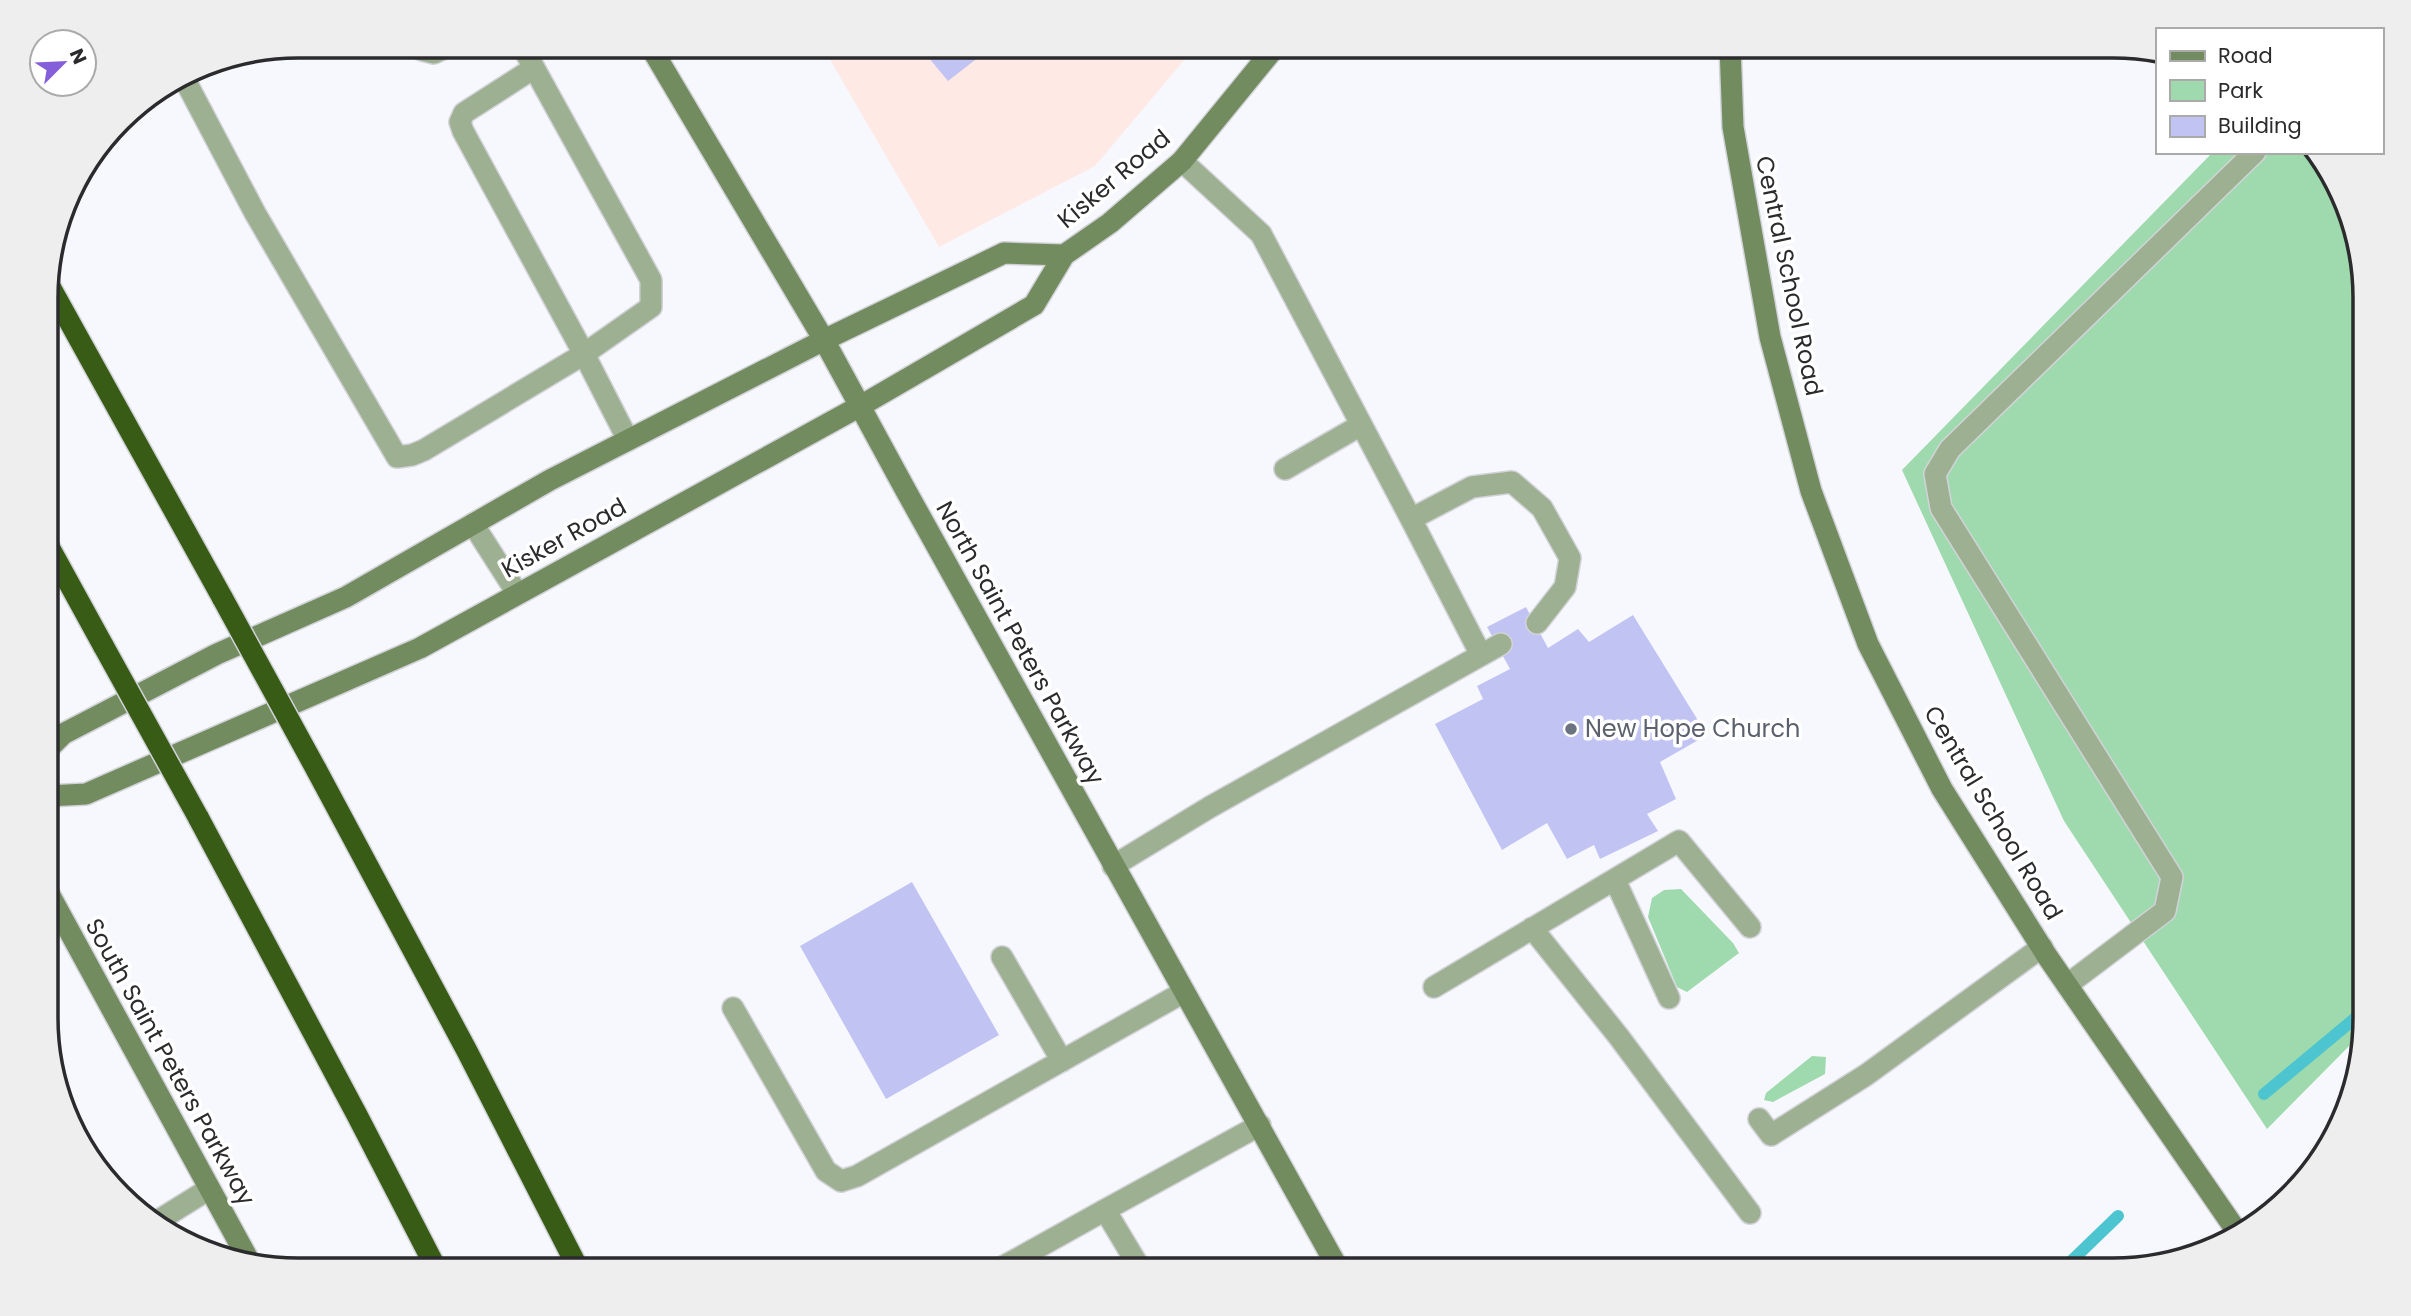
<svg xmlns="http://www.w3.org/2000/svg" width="2411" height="1316" font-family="Poppins,sans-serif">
<rect width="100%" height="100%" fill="#f7f8fe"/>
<!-- commercial -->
<path fill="#fee9e4" d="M822,46h374l-101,120 -156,81z"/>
<!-- green -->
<path fill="#9edaad" d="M2213,152h104l6,6 42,123v749l-98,99 -203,-308 -162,-351z
M1681,889l52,54 6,10 -52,39 -10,-5 -29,-70 4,-19 12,-8z
M1812,1056l14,1 -1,17 -52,28 -9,-2 2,-7z"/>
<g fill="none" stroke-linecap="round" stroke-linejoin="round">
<!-- stream -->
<path stroke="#4dc5d0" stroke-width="12" d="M2264,1094l101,-84
M2062,1270l56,-54"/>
</g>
<!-- building -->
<path fill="#c1c4f2" d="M919,46h74l-45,35z
M1526,607l22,41 30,-19 11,13 44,-27 74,120 -47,27 16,37 -29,15 11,17 -58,28 -6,-14 -27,14 -20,-36 -45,27 -67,-126 48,-25 -6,-13 33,-17 -23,-42z
M912,882l87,153 -113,64 -86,-153z"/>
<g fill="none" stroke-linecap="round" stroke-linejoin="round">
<!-- lane casing -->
<g stroke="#d2d3d9" stroke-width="24">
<path id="lane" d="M419,46l3,4 12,3 15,-7
M534,68l-70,45 -4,9 3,9 121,223 44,86
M188,73l-2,9 69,131 142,244 15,-2 12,-5 160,-96 67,-47v-27l-129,-234
M1182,161l79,73 150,285 61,-32 40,-5 30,26 28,50 -5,29 -28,36
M1285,469l76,-44
M1411,519l70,136
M473,524l44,69
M1113,866l97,-59 291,-163
M1615,880l54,118
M1532,928l87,109 131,176
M1002,957l60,104
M2067,985l98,-74 7,-34 -231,-369 -6,-34 15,-25 305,-297
M1434,987l245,-146 71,86
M733,1008l93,163 15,10 16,-5 327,-184
M1759,1119l12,16 95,-60 176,-128
M156,1222l53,-33
M997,1270l29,-16
M1035,1270l-9,-16 79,-44
M1141,1270l-36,-60 155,-85"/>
</g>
<!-- secondary casing -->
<g stroke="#d2d3d9" stroke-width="24">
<path id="secondary" d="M650,46l174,294 81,149 434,781
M1730,46l3,81 37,210 41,154 57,153 74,145 105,167 193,280
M48,749l15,-15 154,-80 129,-57 204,-117 274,-140 180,-87 60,2
M48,796l38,-2 334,-146 442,-243 172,-100 30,-50 46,-32 72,-62 94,-115
M48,892l199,365"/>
</g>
<!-- highway casing -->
<g stroke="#d2d3d9" stroke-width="24">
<path id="highway" d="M48,283l175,316
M48,545l56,102
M316,769l151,282 112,219
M198,817l159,298 80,155"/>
</g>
<!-- lane -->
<use href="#lane" stroke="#9db091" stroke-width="21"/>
<!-- secondary -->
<use href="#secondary" stroke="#728c5f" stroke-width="21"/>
<!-- highway -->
<use href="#highway" stroke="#385c16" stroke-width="21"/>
<!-- highway-bridge casing -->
<g stroke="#d2d3d9" stroke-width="24" stroke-linecap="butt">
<path id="highway-bridge" d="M223,599l93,170
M104,647l94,170"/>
</g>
<!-- highway-bridge -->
<use href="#highway-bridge" stroke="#385c16" stroke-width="21"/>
</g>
<!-- markers -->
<circle fill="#6b7280" stroke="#fff" stroke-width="2.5" cx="1571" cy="729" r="7"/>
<g text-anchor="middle" stroke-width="7" stroke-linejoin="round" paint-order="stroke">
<!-- street labels -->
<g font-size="24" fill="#2b2b2e" stroke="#fff">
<text transform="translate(1114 179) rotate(-40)" y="8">Kisker Road</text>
<text transform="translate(1789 276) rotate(78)" y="8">Central School Road</text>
<text transform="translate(564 538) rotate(-29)" y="8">Kisker Road</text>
<text transform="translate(1020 643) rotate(61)" y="8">North Saint Peters Parkway</text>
<text transform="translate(1993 813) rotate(59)" y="8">Central School Road</text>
<text transform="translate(170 1062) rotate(61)" y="8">South Saint Peters Parkway</text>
</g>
<!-- worship labels -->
<g font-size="24" fill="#5b616d" stroke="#fff" text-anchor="start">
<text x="1585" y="737">New Hope Church</text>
</g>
</g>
<!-- crop -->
<path d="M0 0H2411V1316H0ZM298 58H2113A240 240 0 0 1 2353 298V1018A240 240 0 0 1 2113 1258H298A240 240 0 0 1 58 1018V298A240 240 0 0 1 298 58Z" fill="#eee" fill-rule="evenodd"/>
<path fill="none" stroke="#2b2b2e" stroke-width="3.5" d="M298 58H2113A240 240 0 0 1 2353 298V1018A240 240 0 0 1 2113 1258H298A240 240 0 0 1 58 1018V298A240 240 0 0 1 298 58Z"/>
<!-- legend -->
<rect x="2156" y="28" width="228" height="126" fill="#ffffff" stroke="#aaaaab" stroke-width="2"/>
<rect x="2170" y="51" width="35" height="10" fill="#728c5f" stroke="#aaaaab" stroke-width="2"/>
<text x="2218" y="63" font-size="21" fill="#2b2b2e">Road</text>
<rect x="2170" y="80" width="35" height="21" fill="#9edaad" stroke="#aaaaab" stroke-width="2"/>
<text x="2218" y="98" font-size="21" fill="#2b2b2e">Park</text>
<rect x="2170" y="116" width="35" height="21" fill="#c1c4f2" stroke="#aaaaab" stroke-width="2"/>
<text x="2218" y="133" font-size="21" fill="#2b2b2e">Building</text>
<!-- north arrow -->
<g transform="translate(63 63) rotate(66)"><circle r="33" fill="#ffffff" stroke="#aaaaab" stroke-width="2"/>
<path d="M0-5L12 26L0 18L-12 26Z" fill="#845fd9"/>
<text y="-10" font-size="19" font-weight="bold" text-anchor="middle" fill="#2b2b2e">N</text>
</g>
</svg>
